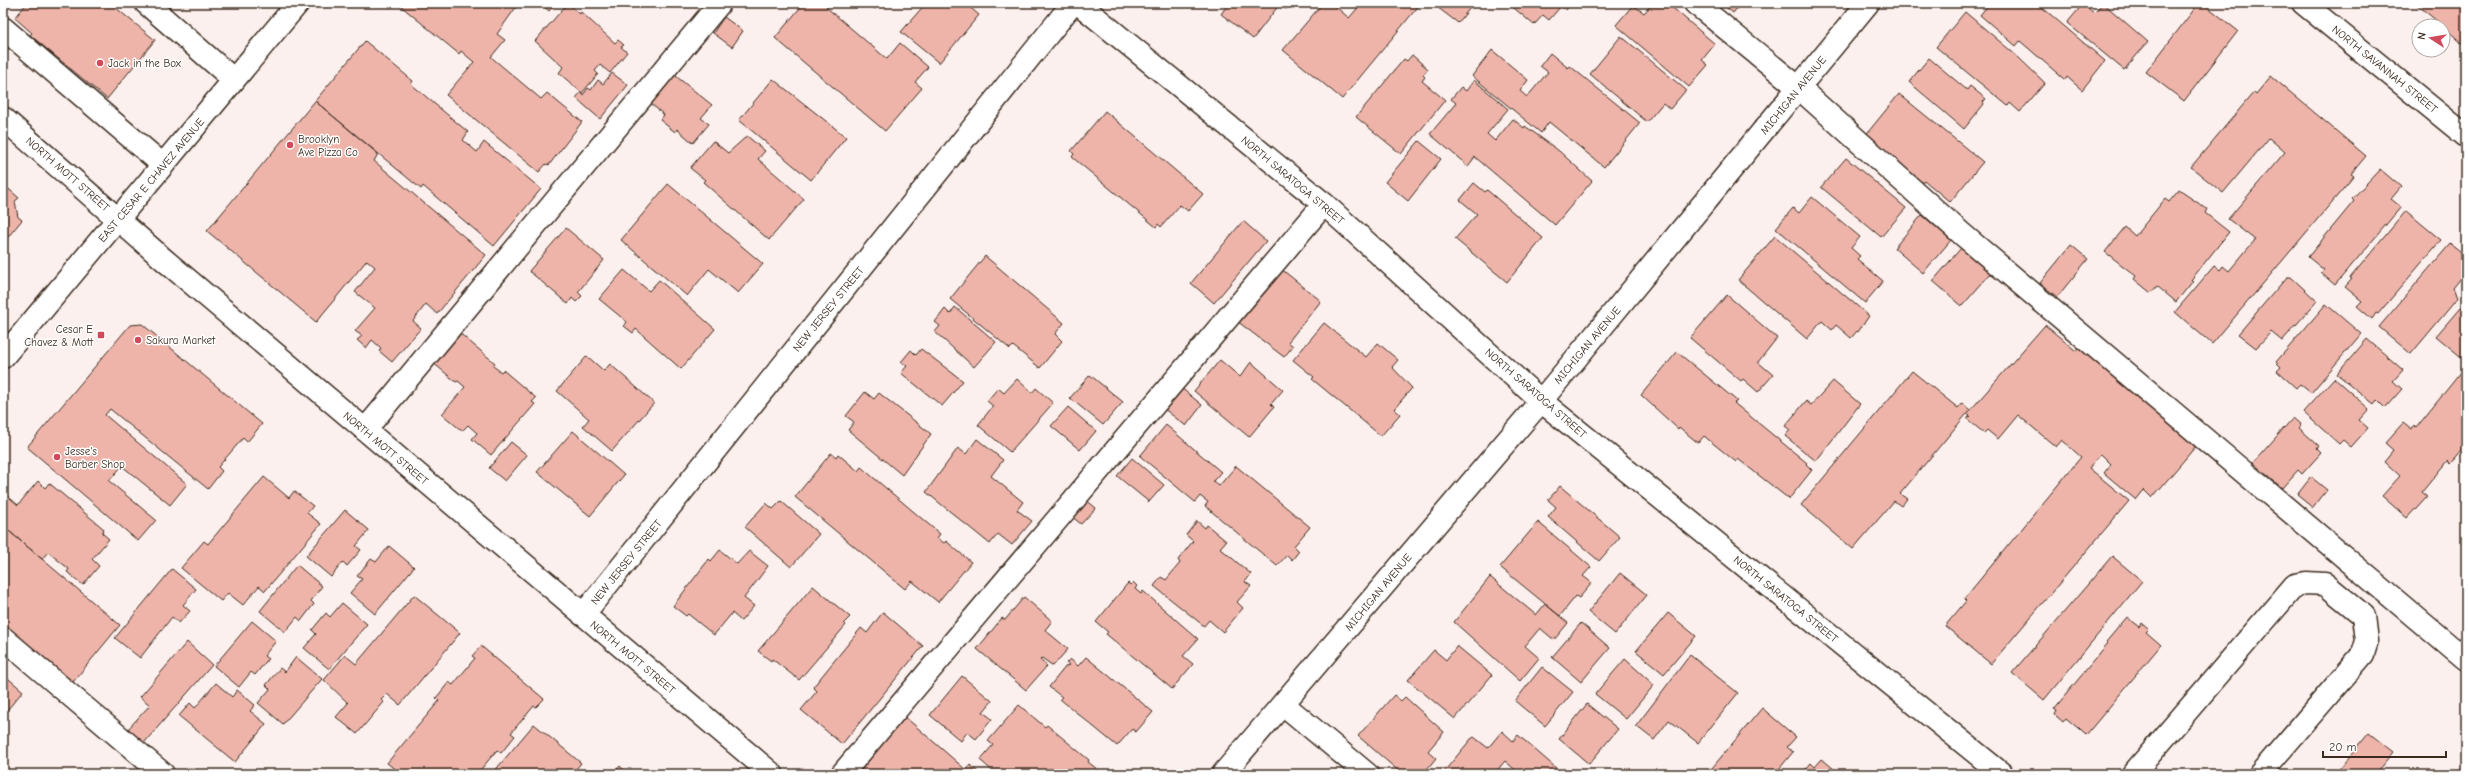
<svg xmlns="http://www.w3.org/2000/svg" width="2469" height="777" font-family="'Comic Neue',sans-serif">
<rect width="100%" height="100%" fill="#fcf0ee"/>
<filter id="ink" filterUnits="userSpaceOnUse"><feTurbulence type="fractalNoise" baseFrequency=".025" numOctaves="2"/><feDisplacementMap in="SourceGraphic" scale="8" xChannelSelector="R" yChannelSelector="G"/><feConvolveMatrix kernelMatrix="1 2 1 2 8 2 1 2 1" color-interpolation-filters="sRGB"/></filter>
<g filter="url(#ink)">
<!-- building -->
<path fill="#eeb4aa" stroke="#3b2a1e" d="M27,3h83l45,37 -48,59 -77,-64 2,-2 -17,-15z
M402,3h117l-22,31 8,6 -14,17 50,42 6,-6 35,29 -33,43 -3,-1 -7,8 -93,-77 28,-33 -13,-11 -2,3 -57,-47z
M540,3h16l-7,8z
M568,3l12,11 1,-2 34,31 3,-3 6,5 -3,2 6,5 -17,21 -10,-8 -5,6 3,3 -16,19 -23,-20 4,-6 -28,-26z
M804,3h26l-4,4 61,52 13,-16 28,24 -13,15 7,6 -37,43 -110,-93z
M867,3h13l-5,6z
M926,3h39l14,12 -40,48 -38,-31z
M1229,3h62l-5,6 -7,-4 -26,34 -32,-25z
M1323,3h8l18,15 13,-15h59l-79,96 -59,-49z
M1440,3h34l-16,20 -21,-16z
M1508,3h63l-5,7 -5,-4 -12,14 -6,-5 -9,10z
M1653,3h14l48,41 -13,16 6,5 -19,22 -73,-62 17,-20 11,8z
M1721,3h20l-8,10z
M1990,3h47l68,58 -23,29 -15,-13 -2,3 -45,-39 -4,5 -36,-31z
M2103,3l45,39 -24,28 -57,-47 16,-19 11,9z
M2199,3h4l35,28 -54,70 -38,-29z
M2415,3h51v44l-23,-21z
M1965,12l53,45 27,26 -25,29 -10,-9 -2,3 -72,-59z
M724,17l19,14 -11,16 -19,-14z
M1621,36l65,54 -16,19 -7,-6 -16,19 -57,-48z
M365,41l48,40 -2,3 57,48 -5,8 14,12 7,-10 57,47 -47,57 -71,-60 -2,3 -106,-88z
M1492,50l36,30 -8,11 7,6 21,-25 -8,-6 10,-13 18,15 2,-2 70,57 -36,44 -55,-45 -8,11 -69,-57z
M1412,55l16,14 -5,6 2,2 -3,4 23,19 -44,54 -45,-37 48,-58 3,2z
M1929,58l38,32 3,-4 16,13 -3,3 1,2 -20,25 -55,-47z
M612,73l16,12 -28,34 -24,-21 5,-6 2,3 5,-7 3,2 7,-10 5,4z
M672,73l40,32 -11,13 8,6 -16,19 -16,-14 -2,3 -15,-12 4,-5 -16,-14z
M2271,76l95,80 -15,18 3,2 -142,168 -37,-32 39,-46 6,4 3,-4 6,5 26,-31 -27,-21 57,-67 -16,-14 -46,55 -32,-26 63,-75 2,2z
M773,79l73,58 -35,43 -72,-60z
M1474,80l34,29 -21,25 8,7 18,-22 11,9 1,-2 34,25 33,30 -37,44 -80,-68 -7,9 -38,-32 26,-31 -5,-4 10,-12 5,4z
M1899,94l84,68 -33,40 -26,-22 -3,4 -57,-47z
M315,101l63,53 -4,7 112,94 -49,59 -11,-10 -13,17 8,7 -29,34 -13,-11 2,-3 -9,-8 -6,8 -9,-8 5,-4 -7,-5 20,-23 -20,-16 20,-25 -8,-7 -51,62 -109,-91z
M1105,111l98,83 -15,17 -8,-6 -19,22 -3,-3 -2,3 -84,-70 2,-3 -3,-3z
M747,136l18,15 -7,8 46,40 -35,41 -66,-58 2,-2 -15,-12 23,-27 15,12z
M1419,141l22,18 -33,42 -23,-19z
M1846,158l60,50 -25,29 -60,-50z
M2380,169l21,18 -10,12 10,8 -66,78 -14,-12 3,-3 -16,-13 46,-56 -2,-2z
M1474,183l11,9 2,-2 56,48 -36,44 -52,-43 22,-25 -17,-14z
M3,184l16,14 -4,3 3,16 4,3 -19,23z
M668,184l95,80 -25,29 -29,-24 -22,27 -66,-56z
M2179,190l28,19 -2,4 24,19 -38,48 2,1 -17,21 -19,-16 -6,7 -17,-14 2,-3 -31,-24 20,-25 10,9 30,-37 4,3z
M1812,197l48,40 -9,11 9,8 -3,3 26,22 -18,22 -89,-75 17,-20 6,5z
M2406,211l35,29 -63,74 -2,-1 -4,6 -15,-13 5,-5 -17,-14 7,-8 -2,-1z
M1922,215l29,25 -28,33 -29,-25z
M1243,221l23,20 -52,62 -23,-20z
M566,228l38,32 -26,32 4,4 -6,6 -4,-4 -4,6 -39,-33z
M1775,236l94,80 -11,16 -1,-1 -6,7 -15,-13 -4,5 -10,-9 -15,18 -69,-59z
M2450,244l16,13v15l-13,16 4,11 -46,55 -32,-27z
M2071,245l17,14 -31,38 -17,-14z
M1961,248l30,25 -29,33 -29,-25z
M985,256l79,67 -9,11 7,7 -22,27 -27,-22 -3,3 -60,-50z
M1280,268l41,33 -33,41 5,4 -9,11 -47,-36z
M624,270l25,21 10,-11 56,49 -34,40 -45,-40 -3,4 -9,-7 3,-4 -28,-23z
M2287,277h4l26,24 -35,40 -11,-9 -15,16 -18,-14z
M1727,295l50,43 -19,24 15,13 -15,17 -15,-13 -2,2 -51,-43z
M2466,301v60l-30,-25z
M2326,304l35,30 -50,59 -11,-9 -4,4 -19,-17 4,-4 -5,-5z
M955,307l41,35 -22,25 -39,-35 5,-6 -5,-4 10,-13 5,5z
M1324,323l42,34 12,-14 20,17 -6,7 20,21 -18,21 6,5 -19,22 -69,-57 2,-2 -21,-17z
M142,324l120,100 -15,18 -4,-4 -25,29 4,4 -14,18 -98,-80 -5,6 82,69 -17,21 -48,-39 -13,15 47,39 -18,21 -111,-94 103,-122z
M2045,325l31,26 4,-4 116,99 -44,52 -8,-8 -8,10 -32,-27 7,-9 -10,-10 -12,14 40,33 -138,163 -46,-38 21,-25 -2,-2 117,-142 -19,-17 -6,7 -38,-32 -20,24 -11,-9 -3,3 -17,-14 3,-3 -3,-2z
M457,331l38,32 -2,3 8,6 2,-2 33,28 -4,4 3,2 -44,51 -19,-16 5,-6 -9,-8 -6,6 -20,-17 23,-27 -7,-6 -2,1 -25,-21z
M2367,339l36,31 -10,11 9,8 -17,19 -8,-8 -3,4 -37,-30z
M921,349l42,32 -21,25 -41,-33 6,-7 -6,-4 10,-12 5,5z
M1677,352l60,49 -3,2 73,60 -1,1 6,6 -23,29 -51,-40 -2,3 -32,-26 -6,7 -19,-16 -1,2 -37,-34z
M587,356l17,15 6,-7 44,39 -42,48 -29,-25 6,-7 -32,-28z
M1220,360l20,17 11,-15 32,28 -12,14 3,3 -25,30 -55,-46z
M2466,366v79l-16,19 -3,-3 -25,31 5,4 -20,22 -25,-22 18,-20 -16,-15 9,-11 -8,-7 18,-20 9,7 2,-4 2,2z
M1912,371l46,37 4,-5 8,7 -70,84 7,5 -6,7 -7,-5 -41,48 -52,-44z
M1090,375l33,27 -20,23 -33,-27z
M2334,378l35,31 -10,11 9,8 -17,19 -8,-7 -4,4 -36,-32z
M1017,379l15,14 4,-5 17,15 -43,49 -32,-27 15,-19 -6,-5 11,-13 6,5z
M1833,381l27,23 -44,57 -31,-25 5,-6 -5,-4 21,-25 5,4z
M1180,387l22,18 -16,21 -23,-18z
M865,392l9,7 5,-6 52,41 -29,41 -54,-45 6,-8 -8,-6z
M1068,407l28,24 -16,19 -29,-24z
M2293,418l8,7 -2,3 20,18 -2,3 4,4 -19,21 -4,-4 -16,18 -29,-25z
M1166,425l55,47 -8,9 6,5 17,-20 74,61 -16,19 5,5 -7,9 -5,-5 -10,11 -72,-60 3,-4 -8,-6 -5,6 -55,-46z
M573,431l51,44 -34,41 -53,-44z
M977,439l26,21 -12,16 32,26 -6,8 15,11 -20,24 -14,-11 -8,10 -64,-52 32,-44 8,6z
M511,442l16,13 -22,26 -16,-13z
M831,453l5,4 2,-3 20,17 3,-4 79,67 -3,4 7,5 2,-2 25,21 -33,40 -26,-21 -7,8 -110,-92z
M1132,458l32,27 -15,17 -32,-26z
M264,477l25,21 5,-7 19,15 -6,7 14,11 -56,67 -6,-5 -16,19 -15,-12 -7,8 -40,-33 23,-27 4,3z
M2311,477l16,13 -14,18 -16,-13z
M38,481l7,7 4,-5 55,46 -2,4 7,6 -17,20 7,7 -16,19 -16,-13 2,-3 -21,-17 -6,7 -39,-33v-34l15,13z
M1560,486l60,51 -21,24 -51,-44 8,-10 -8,-7z
M1085,499l11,9 -15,16 -10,-8z
M781,501l38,33 -28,33 -46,-40 21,-24 7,6z
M345,510l24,20 -13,16 5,4 -14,16 -4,-4 -12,15 -25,-21z
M1197,521l8,7 2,-3 19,16 -6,7 31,26 -6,8 6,4 -14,16 6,6 -20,24 -14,-12 -5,6 -50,-40 7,-9 5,3 14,-17 -2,-3 15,-19 -7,-6z
M1538,522l53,45 -8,9 9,7 -13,15 -3,-2 -16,20 -60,-49z
M3,526l117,99 -47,57 -70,-59z
M389,546l25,21 -39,47 -25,-21 12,-14 -5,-3 14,-17 5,3z
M720,550l17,14 12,-13 19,15 -24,32 10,8 -13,15 -9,-8 -18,22 -26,-21 -2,2 -13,-10 36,-47 2,2z
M2112,556l30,25 -98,119 -32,-27z
M297,565l25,21 -11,15 3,3 -13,17 -4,-4 -12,15 -25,-21z
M172,569l24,20 -13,16 7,6 -11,12 -7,-6 -32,41 -25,-20z
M1620,573l27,22 -32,39 -27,-22z
M1490,577l46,38 9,-11 23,19 -14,17 -14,-12 -15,18 14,12 -19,23 -66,-59z
M1133,582l4,4 -2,3 6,5 2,-3 55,48 -15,17 10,8 -21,25 -66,-55 2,-2 -12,-10 32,-39 2,2z
M813,586l37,31 -6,6 2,2 -47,55 -27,-21 -1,2 -13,-10z
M414,595l46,38 -60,72 -13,-11 -6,6 3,2 -27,32 -21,-17 12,-14 -24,-23 21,-25 11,9z
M1024,597l28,24 -7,9 23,19 -15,17 -11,-8 -2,2 7,6 -21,24 -49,-41 25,-31 3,2z
M342,603l25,21 -38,45 -25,-21 12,-14 -4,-4 14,-17 4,4z
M883,612l40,34 -81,98 -41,-34 16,-19 -4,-4 48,-59 6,5z
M2466,612v9l-4,-4z
M1668,613l28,23 -32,38 -28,-23z
M2127,617l13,10 2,-4 7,6 -3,3 15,13 -75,90 -20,-17 -3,4 -8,-7 2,-4 -3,-2 54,-66 -2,-1z
M252,621l24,20 -12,15 4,3 -13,16 -4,-3 -12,15 -25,-21z
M1581,623l29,25 -29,34 -29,-25z
M187,642l25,23 -68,78 -16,-14 22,-24 -10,-8z
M481,646l63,53 -8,8 -2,-1 -23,27 4,3 -14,17 -4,-3 -20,24h-76l-14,-11 52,-62 -3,-3 13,-16 4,3 22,-27 -3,-2z
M1457,646l35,29 -37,44 -47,-39 26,-30 12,10z
M1690,655l48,38 -40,50 -29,-23 -15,20 -18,-14z
M296,657l26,22 -39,45 -25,-21 12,-14 -4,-4 14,-17 5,4z
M1086,657l67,55 -17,20 -4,-3 -15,17 -57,-47 2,-2 -13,-10 17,-21 4,-1 -4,-2 4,-4 8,7z
M1625,659l29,26 -28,34 -31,-25z
M1542,667l31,25 -28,34 -30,-25z
M3,674l20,17 -20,24z
M962,676l30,25 -9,11 9,7 -16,20 -9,-7 -6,9 -31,-26z
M216,683l16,14 5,-7 18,15 -5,6 16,13 -31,38 -56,-46 11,-13 5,5z
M1394,695l7,6 4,-4 39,35 -16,19 8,7 -13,16h-21l-44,-38z
M1587,704l31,25 -29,35 -30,-25z
M1019,705l26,22 2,-2 42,35 -1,2 9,7 -4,5h-97l-16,-14 13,-15 -5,-4z
M1762,708l34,29 -9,10 6,5 -18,22h-68z
M904,716l62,54 4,-5 8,7 -2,2h-121z
M534,724l47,39 -9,11h-80z
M1502,731l11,10 5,-6 38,33 -5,6h-31l-15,-13 -11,13h-52l29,-35 3,-2 14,11z
M2369,733l24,19 -18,22h-40z
M1822,759l18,15h-38l9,-11 4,4z
M620,766l8,8h-15z
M250,769l6,5h-11z"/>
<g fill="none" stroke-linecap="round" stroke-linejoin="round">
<!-- lane casing -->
<g stroke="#3b2a1e" stroke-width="25">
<path id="lane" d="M146,3l88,77
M1695,3l104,85 163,146 504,426
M3,28l160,137
M365,430l355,-427
M3,638l160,136
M1283,704l84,70
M842,774l482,-570
M2133,774l162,-189 11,-2 19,1 39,32 3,25 -4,13 -103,120"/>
</g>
<!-- street casing -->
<g stroke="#3b2a1e" stroke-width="25">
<path id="street" d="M1078,3l246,201 217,197 461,373
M2303,3l163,133
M3,118l159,140 610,516
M583,615l490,-612
M1223,774l318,-373 327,-398"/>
</g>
<!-- secondary casing -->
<g stroke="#3b2a1e" stroke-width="25">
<path id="secondary" d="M3,357l295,-354"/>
</g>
<!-- lane -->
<use href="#lane" stroke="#fff" stroke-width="22"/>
<!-- street -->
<use href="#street" stroke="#fff" stroke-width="22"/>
<!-- secondary -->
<use href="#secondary" stroke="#fff" stroke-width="22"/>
</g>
</g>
<!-- markers -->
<g fill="#d1495b" stroke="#fff" stroke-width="1.5">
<circle cx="100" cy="63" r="4"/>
<circle cx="290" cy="145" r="4"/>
<rect x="97" y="331" width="8" height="8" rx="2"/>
<circle cx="138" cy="340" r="4"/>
<circle cx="57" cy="457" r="4"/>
</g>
<g text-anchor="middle" stroke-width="3" stroke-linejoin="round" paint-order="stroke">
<!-- poi labels -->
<g font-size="11" fill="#3b2a1e" stroke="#fff" text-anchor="start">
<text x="108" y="67">Jack in the Box</text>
<text x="298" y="143">Brooklyn<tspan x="298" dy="13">Ave Pizza Co</tspan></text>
<text x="93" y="333" text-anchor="end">Cesar E<tspan x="93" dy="13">Chavez &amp; Mott</tspan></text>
<text x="146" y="344">Sakura Market</text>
<text x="65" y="455">Jesse's<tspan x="65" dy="13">Barber Shop</tspan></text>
</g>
<!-- street labels -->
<g font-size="11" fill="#3b2a1e" stroke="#fff">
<text transform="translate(2385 69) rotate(39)" y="4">NORTH SAVANNAH STREET</text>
<text transform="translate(1793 95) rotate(-51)" y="4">MICHIGAN AVENUE</text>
<text transform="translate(68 174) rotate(41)" y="4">NORTH MOTT STREET</text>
<text transform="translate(151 180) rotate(-50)" y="4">EAST CESAR E CHAVEZ AVENUE</text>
<text transform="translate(1293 180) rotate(40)" y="4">NORTH SARATOGA STREET</text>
<text transform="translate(828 309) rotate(-51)" y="4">NEW JERSEY STREET</text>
<text transform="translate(1587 345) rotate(-50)" y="4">MICHIGAN AVENUE</text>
<text transform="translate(1536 393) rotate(41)" y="4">NORTH SARATOGA STREET</text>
<text transform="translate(386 448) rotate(40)" y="4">NORTH MOTT STREET</text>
<text transform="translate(626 562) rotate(-51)" y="4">NEW JERSEY STREET</text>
<text transform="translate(1378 592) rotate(-50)" y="4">MICHIGAN AVENUE</text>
<text transform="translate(1786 599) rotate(39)" y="4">NORTH SARATOGA STREET</text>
<text transform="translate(633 657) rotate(40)" y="4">NORTH MOTT STREET</text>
</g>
</g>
<!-- margin -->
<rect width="2469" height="777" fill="none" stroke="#fff" stroke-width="16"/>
<rect x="8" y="8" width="2453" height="761" fill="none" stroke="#3b2a1e" stroke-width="1.5" filter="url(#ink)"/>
<!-- north arrow -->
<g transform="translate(2431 38) rotate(282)"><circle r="19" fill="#ffffff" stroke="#b1aaa5"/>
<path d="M0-3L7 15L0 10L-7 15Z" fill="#d1495b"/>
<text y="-6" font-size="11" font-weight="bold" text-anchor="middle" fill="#3b2a1e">N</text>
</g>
<!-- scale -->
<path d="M2323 751v6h123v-6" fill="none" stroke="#3b2a1e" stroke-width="2"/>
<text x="2329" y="751" font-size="12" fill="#3b2a1e" stroke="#ffffff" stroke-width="3" paint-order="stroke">20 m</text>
</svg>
